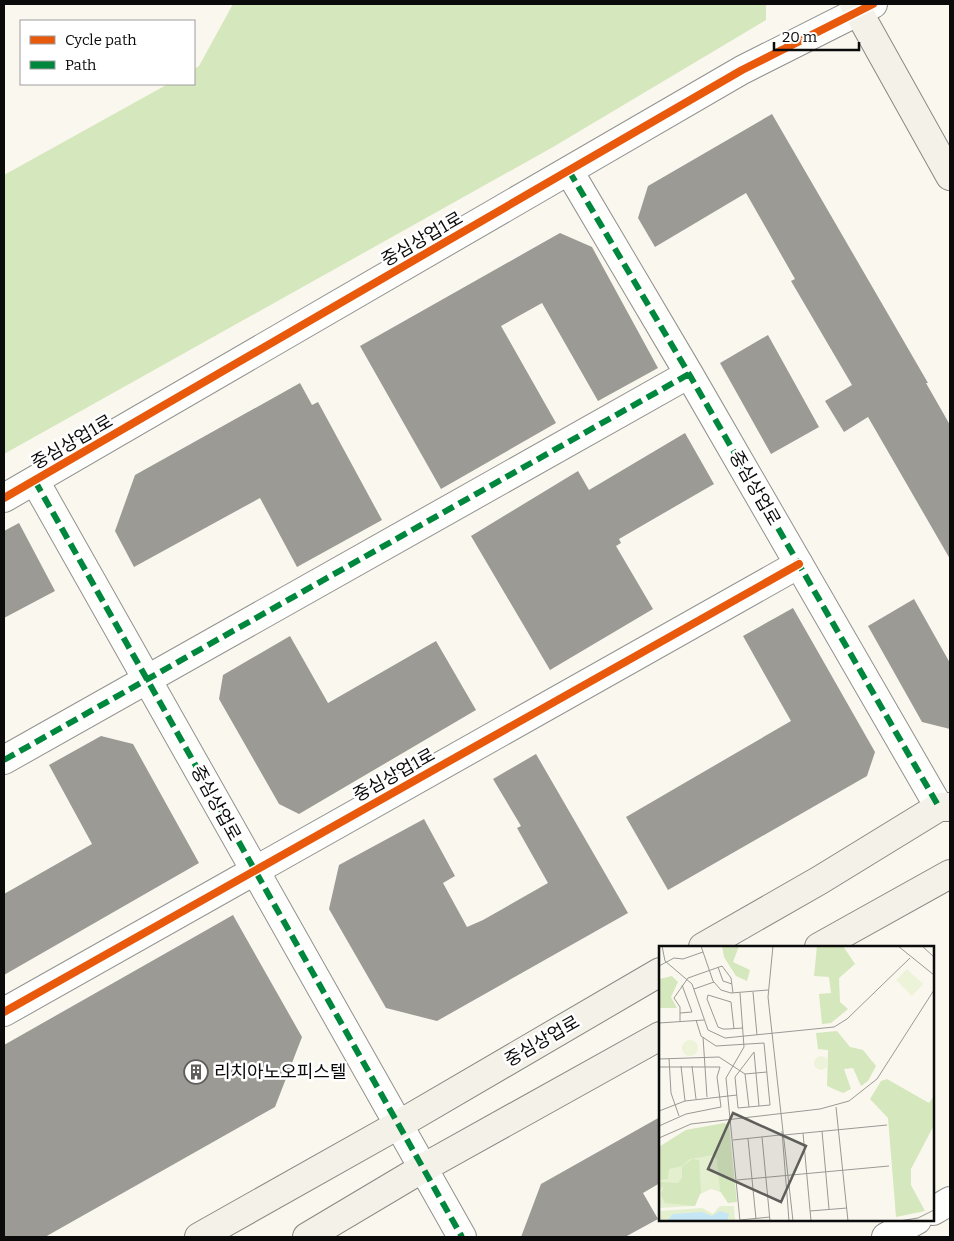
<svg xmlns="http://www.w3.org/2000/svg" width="954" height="1241" font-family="Bitter,'Noto Sans KR',serif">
<rect width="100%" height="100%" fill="#faf7ef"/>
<!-- forest -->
<path fill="#d5e7bc" d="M233,4h533v16l-213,127 -549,307v-279l164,-91h26v-15l5,-3z"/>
<!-- building -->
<path fill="#9c9a95" d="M772,114l156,269h-2l24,42v134l-82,-142 -24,15 -19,-31 27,-16 -61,-104 4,-2 -49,-86 -91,54 -17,-29 10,-32z
M560,233l32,14 66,121 -60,33 -56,-98 -41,23 55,97 -115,66 -81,-143z
M768,335l51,92 -48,27 -51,-91z
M300,383l12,22 6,-3 64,118 -85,47 -37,-69 -126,69 -19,-36 20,-56z
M685,433l29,51 -95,55 2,4 -5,3 37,63 -103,61 -79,-134 107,-65 11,19z
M19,523l36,68 -51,27v-87z
M914,599l36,64v66l-28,-7 -54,-96z
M793,608l82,144 -8,24 -199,114 -42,-73 165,-96 -48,-85z
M290,636l38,67 108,-62 40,69 -177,104 -20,-10 -60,-105 4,-24z
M101,736l32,8 66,119 -195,112v-81l88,-50 -43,-79z
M536,754l92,159 -191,108 -51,-13 -57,-99 10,-44 85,-46 31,57 -12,7 24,44 16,-7 65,-37 -31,-55 4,-2 -28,-47z
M233,915l69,122 -27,70 -230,130h-41v-192z
M660,1117v66l-17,10 15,26 -33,18h-104l20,-53z"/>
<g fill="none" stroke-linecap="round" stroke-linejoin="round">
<!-- street casing -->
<g stroke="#93918e" stroke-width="30">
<path id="street" d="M569,171l120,203 250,433
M35,481l427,756
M4,498l738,-428 131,-66
M4,760l685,-386
M4,1012l795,-448
M933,1211l17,-10
M886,1237l31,-17"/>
</g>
<!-- secondary casing -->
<g stroke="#898884" stroke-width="30">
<path id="secondary" d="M854,4l96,172
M703,947l117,-67 119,-73h11
M819,947l131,-73
M199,1237l199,-112 262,-153
M307,1237l116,-69 237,-132"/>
</g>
<!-- street -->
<use href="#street" stroke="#fefefd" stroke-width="28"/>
<!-- secondary -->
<use href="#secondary" stroke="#f4f2e8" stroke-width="28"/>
<!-- quiet -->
<path stroke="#00873e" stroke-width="6" stroke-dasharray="12 6" stroke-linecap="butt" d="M569,171l120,203 250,433
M35,481l427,756
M4,760l685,-386"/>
<!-- cycleway casing -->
<g stroke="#fff" stroke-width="11">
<path id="cycleway" d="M4,498l738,-428 131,-66
M4,1012l795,-448"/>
</g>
<!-- cycleway -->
<use href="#cycleway" stroke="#e8590c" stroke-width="8"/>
</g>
<!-- icons -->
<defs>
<g id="building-ring" transform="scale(1.25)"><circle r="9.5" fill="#fff" stroke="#5f5e5b" stroke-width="1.5"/><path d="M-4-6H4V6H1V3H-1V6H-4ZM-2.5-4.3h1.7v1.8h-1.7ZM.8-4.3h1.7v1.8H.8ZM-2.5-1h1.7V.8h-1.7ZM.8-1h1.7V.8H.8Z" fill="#5f5e5b"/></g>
</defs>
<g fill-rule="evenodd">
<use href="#building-ring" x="196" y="1072"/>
</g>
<g text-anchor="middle" stroke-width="5" stroke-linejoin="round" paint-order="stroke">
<!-- street labels -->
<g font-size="18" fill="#0b0b0b" stroke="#fff">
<text transform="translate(422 239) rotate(-30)" y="6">중심상업1로</text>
<text transform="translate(72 442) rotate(-30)" y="6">중심상업1로</text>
<text transform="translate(755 488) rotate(60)" y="6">중심상업로</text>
<text transform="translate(394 775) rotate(-29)" y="6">중심상업1로</text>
<text transform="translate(216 803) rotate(61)" y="6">중심상업로</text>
<text transform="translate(542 1041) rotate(-30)" y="6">중심상업로</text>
</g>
<!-- poi labels -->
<g font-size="18" fill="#0b0b0b" stroke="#fff" text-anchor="start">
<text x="214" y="1078">리치아노오피스텔</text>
</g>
</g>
<!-- overview -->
<g transform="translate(659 946)">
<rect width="275" height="275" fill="#faf7ef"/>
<path d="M66,177l3,80 -5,-10 -12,-4 -13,6 -3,11 -36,2v-61l27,-17zM61,260h14l1,15h-76v-10l43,-3 11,6z" fill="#e4efcf"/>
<path d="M63,0h17l-6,16 17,8 -3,11 -11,-5 -12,-19zM158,0h26l12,18 -16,14 1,24 8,7 -17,14 -9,1 -3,-30 12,-1 -2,-16 -15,-1zM13,30l6,6 -7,15 6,11h-18v-29zM178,85l13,16 13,3 13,16 -8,15 -7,5 -8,-18 -9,1 7,20 -8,4 -16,-7 1,-36 -10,-1 -2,-16zM228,133l42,24 5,-7v29l-23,44v16l14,26 -29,6 -8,-99 -18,-19 11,-18zM66,177l4,2 8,77 -9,1 -8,-12 -3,-31 -4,-5 -23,4 -8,7 -13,3 -1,10 -9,1v-33l27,-17zM33,213l7,1 2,32 -6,14 -30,-3 -4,-8 3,-10 -5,6v-9l19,1 4,-5v-11z" fill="#d5e7bc"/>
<path d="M248,23l16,15 -11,12 -16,-16zM23 102a8 8 0 1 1 16 0a8 8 0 1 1-16 0ZM155 117a7 7 0 1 1 14 0a7 7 0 1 1-14 0Z" fill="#edf3d8"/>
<path d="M61,265l9,3 -2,7h-60l6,-7 29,-2 10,4z" fill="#c5e6f5"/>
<path fill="none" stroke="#9a9994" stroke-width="1" d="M3,0l3,15 27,23 16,46 17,8 109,-11 13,-8 63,-61M42,0l12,35 8,9 10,3 37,-3M114,0l-5,51 25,224M239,0l36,29M263,0l12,11M0,20l15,-8 9,1 20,-7M59,21l5,14 9,3M35,43l20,-7M94,46l4,43M81,47l4,54 -18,31 14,143M21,67l12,-1 -10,-27M37,74l5,16 15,10 48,-3 6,62 -32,3 -3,-31 19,-25M21,75v-14l-6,-9 14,-20 34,-12 9,12 2,15M0,77l45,-3M75,83l-3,-27 -23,-7 -1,4 11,28 5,2h5l15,-1M44,91l4,60M95,106l5,54M10,112l2,35 8,23M0,113l60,-2 26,17M22,120l4,35M33,120l4,33M0,121h61l-3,10 4,30 -35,7 -27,12M90,161l-4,-33 22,-2M177,161l12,114M0,165l26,-10 52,-6M123,185l7,90M163,185l7,78M144,187l8,88M125,189l103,-10M103,191l8,84M0,192l32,-14 129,-15 29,-8 28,-22 57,-89M89,193l8,80M74,194l47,-5M78,234l152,-14M151,265l37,-3M81,274l30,-3M240,275l19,-3 16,-8"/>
<path fill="#5f5e5b" fill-opacity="0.15" stroke="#5f5e5b" stroke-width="2.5" d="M74,167l73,33 -25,56 -73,-33z"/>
<rect width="275" height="275" fill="none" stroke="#0b0b0b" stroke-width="2.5"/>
</g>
<!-- border -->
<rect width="954" height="1241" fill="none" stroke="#0b0b0b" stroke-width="10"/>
<!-- legend -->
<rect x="20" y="20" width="175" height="65" fill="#ffffff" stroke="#9d9d9d"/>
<rect x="30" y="36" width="25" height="8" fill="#e8590c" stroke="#9d9d9d"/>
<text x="65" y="45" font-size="15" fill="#0b0b0b">Cycle path</text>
<rect x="30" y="61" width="25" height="8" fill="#00873e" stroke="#9d9d9d"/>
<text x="65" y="70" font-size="15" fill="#0b0b0b">Path</text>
<!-- scale -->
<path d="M774 42v8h85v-8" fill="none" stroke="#0b0b0b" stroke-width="2.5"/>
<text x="782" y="42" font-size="15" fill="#0b0b0b" stroke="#ffffff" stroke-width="4" paint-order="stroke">20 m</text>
</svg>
